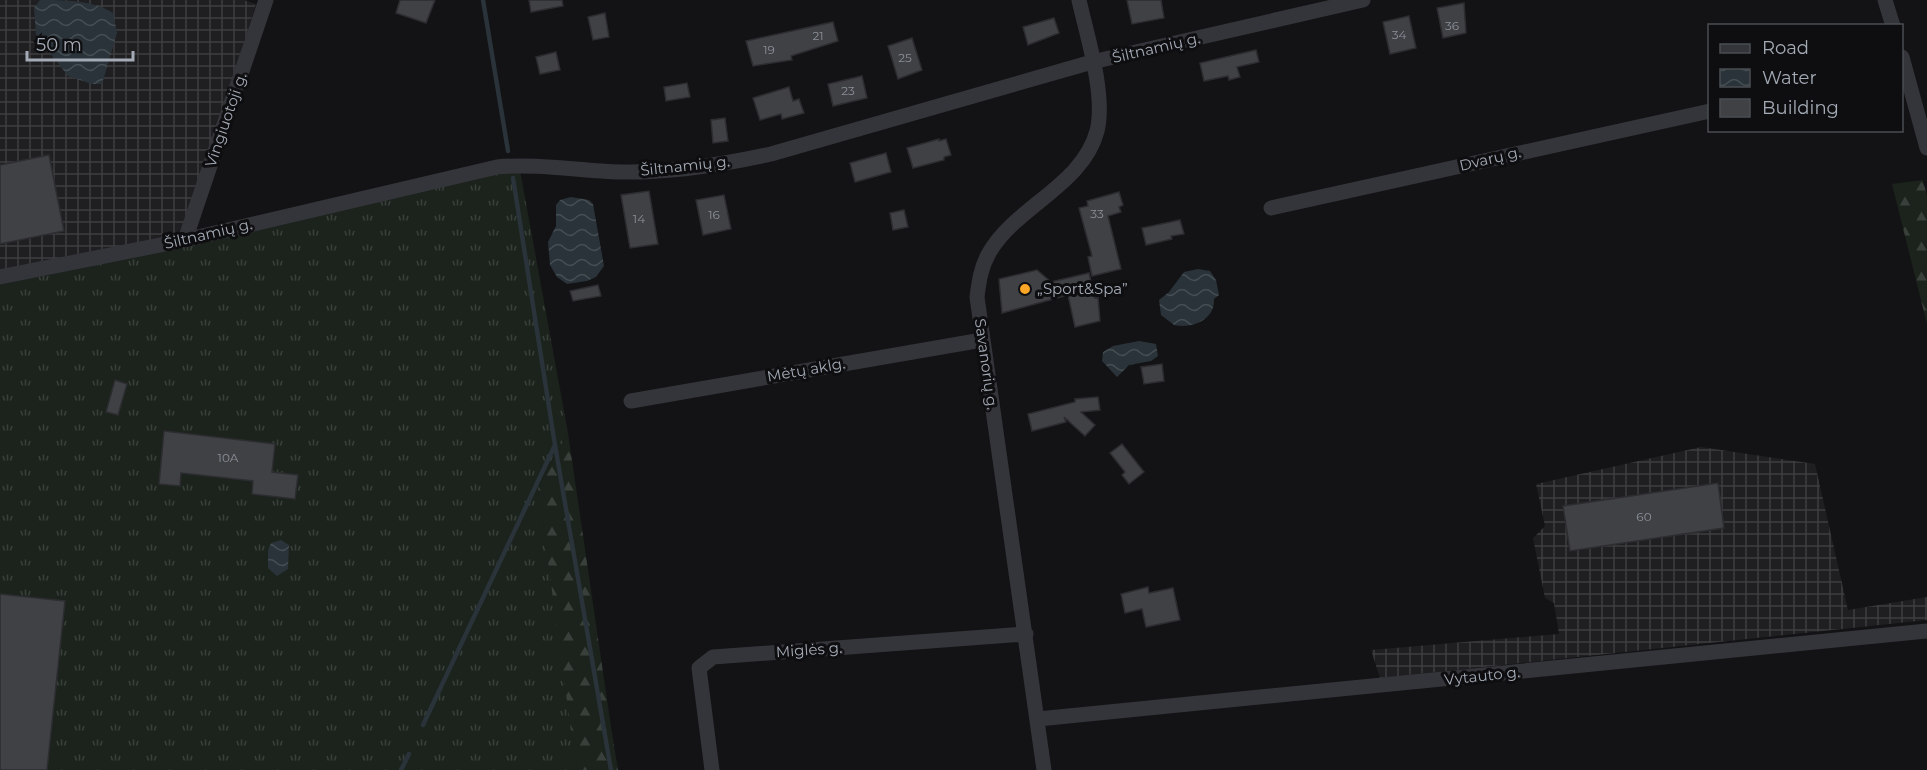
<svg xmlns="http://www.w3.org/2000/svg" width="1927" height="770" font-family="Montserrat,sans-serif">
<defs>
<pattern id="industrial-grid" width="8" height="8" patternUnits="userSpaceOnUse" patternTransform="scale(1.5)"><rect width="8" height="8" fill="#1f1f22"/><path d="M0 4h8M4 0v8" fill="none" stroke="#3d3d40"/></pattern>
<pattern id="grass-tufts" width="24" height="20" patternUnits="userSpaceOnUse" patternTransform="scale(1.5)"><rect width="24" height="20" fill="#1b231c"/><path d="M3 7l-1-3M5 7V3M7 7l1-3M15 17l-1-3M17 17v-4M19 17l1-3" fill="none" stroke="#39403b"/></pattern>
<pattern id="forest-firs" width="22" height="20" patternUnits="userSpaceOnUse" patternTransform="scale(1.5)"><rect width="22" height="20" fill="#1b231c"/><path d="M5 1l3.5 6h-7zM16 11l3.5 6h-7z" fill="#39403b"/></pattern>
<pattern id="water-waves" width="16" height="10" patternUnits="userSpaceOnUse" patternTransform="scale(1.5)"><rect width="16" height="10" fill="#293339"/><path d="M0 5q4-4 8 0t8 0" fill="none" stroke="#454e53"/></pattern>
</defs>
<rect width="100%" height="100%" fill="#131315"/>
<!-- industrial -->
<path fill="url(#industrial-grid)" d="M0,0h244l12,4 -71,236 -185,37z
M1701,447l114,17 33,146 79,-13v23l-547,58 -9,-28 188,-16 -5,-31 -9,-5 -12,-60 12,-12 -9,-42z"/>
<!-- grass -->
<path fill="url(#grass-tufts)" d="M519,165l49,268 -30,55 40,282h-578v-493z"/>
<!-- forest -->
<path fill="url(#forest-firs)" d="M1923,180l4,16v128l-35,-140z
M568,433l43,294 7,43h-40l-7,-39 -33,-243z"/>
<!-- water -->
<path fill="url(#water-waves)" d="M40,0c22,0 54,0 73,13l4,20 -15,51h-10l-24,-8 -32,-41 -2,-27z
M571,197l18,3 4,4 11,62 -8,11 -9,4 -20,3 -10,-7 -7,-12 -2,-23 8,-16v-21l4,-5z
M1198,269l12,2 6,9 3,15 -5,4c1,21 -22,30 -40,26l-13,-10 -2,-15 10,-8 15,-20z
M1139,341l17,3 2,12 -7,5 -22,4 -12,12 -15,-16 1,-9 10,-6z
M281,540l8,5 -1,24 -11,7 -9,-8v-18l3,-7z"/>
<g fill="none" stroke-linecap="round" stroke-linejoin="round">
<!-- stream -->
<path stroke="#293339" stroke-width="4.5" d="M483,0l25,151
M555,445l56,325
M423,725l132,-280 -42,-267
M401,770l8,-16"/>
</g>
<!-- building -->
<path fill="#3f4145" stroke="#2d2d31" stroke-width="1.5" d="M400,0h35l-9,23 -30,-10z
M529,0h33l1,6 -32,6z
M1127,0h34l3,18 -32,6z
M1464,3l2,30 -23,5 -6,-30z
M605,13l4,24 -16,3 -5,-23z
M1409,16l7,32 -26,6 -7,-32z
M1054,18l5,15 -31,12 -5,-18z
M833,22l5,19 -47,15 1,4 -39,6 -7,-25z
M912,38l10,32 -24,9 -10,-33z
M1256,50l3,12 -22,5 3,10 -11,3 -1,-4 -24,5 -4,-18z
M556,52l4,18 -20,4 -4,-17z
M862,76l5,22 -34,8 -5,-22z
M687,83l3,14 -24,4 -2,-14z
M789,87l4,14 6,-2 5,14 -22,6 -1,-5 -21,6 -7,-22z
M725,118l3,23 -15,2 -2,-23z
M939,139v2l7,-2 5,16 -7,2v3l-31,8 -6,-20z
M886,153l5,19 -36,10 -5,-19z
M49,155l15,76 -64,13v-79z
M649,191l9,53 -28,4 -9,-53z
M1119,192l4,13 -4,2 2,5 -13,4 13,53 -29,7 -4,-19 4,-1 -13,-48 9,-2 -1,-5z
M724,195l7,34 -28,6 -7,-35z
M904,210l4,17 -15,3 -3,-17z
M1180,220l4,14 -13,2 1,3 -26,6 -4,-17z
M1037,270l14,12 38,-9 6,25 3,-1 2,24 -25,6 -7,-32 -66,18 -3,-34z
M598,285l3,11 -28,5 -3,-10z
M1162,364l2,17 -20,3 -3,-17z
M115,380l12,4 -9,31 -12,-3z
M1098,397l2,13 -19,2 14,13 -10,11 -21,-19 2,5 -34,9 -4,-17 47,-12v-3z
M164,431l111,13 -3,28 26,3 -3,24 -43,-5 1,-13 -72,-8 -1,13 -21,-2z
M1122,444l22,28 -15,12 -7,-9 3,-3 -15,-19z
M1718,483l6,45 -154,23 -7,-45z
M1148,587l1,6 24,-5 7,32 -34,7 -4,-18 -17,4 -4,-19z
M0,594l65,7 -18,169h-47z"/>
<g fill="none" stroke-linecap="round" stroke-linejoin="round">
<!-- minor -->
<path stroke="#34353a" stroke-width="15" d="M1885,0l8,26
M1902,57l25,91
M1271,208l439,-97
M185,240l81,-240
M0,277l185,-37 312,-73c41,-4 83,4 124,5 51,1 100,-7 150,-18l321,-92 271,-62
M631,401l351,-61
M1038,719l889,-88
M712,770l-13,-102 14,-11 313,-23
M1044,770l-67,-473c2,-16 4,-30 12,-44 26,-46 94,-68 108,-122 9,-36 -10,-95 -18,-131"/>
</g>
<!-- markers -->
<circle fill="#faa626" stroke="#0e0e10" stroke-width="2" cx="1025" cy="289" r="6"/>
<g text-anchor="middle" stroke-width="6" stroke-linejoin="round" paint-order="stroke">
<!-- number labels -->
<g font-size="12" fill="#8b909a">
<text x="1452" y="30">36</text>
<text x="1399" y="39">34</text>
<text x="818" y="40">21</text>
<text x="769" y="54">19</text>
<text x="905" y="62">25</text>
<text x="848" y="95">23</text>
<text x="1097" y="218">33</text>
<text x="714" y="219">16</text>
<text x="639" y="223">14</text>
<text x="228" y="462">10A</text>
<text x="1644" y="521">60</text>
</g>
<!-- street labels -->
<g font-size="15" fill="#a4abb6" stroke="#0e0e10">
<text transform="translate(1156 48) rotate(-13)" y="5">Šiltnamių g.</text>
<text transform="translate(226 120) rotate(-71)" y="5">Vingiuotoji g.</text>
<text transform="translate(1490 159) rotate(-13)" y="5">Dvarų g.</text>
<text transform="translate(685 166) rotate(-6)" y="5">Šiltnamių g.</text>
<text transform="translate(208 234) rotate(-13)" y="5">Šiltnamių g.</text>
<text transform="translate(986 364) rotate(82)" y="5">Savanorių g.</text>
<text transform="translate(806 370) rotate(-10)" y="5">Mėtų aklg.</text>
<text transform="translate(809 650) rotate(-4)" y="5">Miglės g.</text>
<text transform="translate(1482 676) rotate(-6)" y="5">Vytauto g.</text>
</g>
<!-- poi labels -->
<g font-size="15" fill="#a4abb6" stroke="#0e0e10" text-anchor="start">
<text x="1037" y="294">„Sport&amp;Spa”</text>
</g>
</g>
<!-- legend -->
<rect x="1708" y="24" width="195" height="108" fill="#0e0e10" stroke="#4a4d52" stroke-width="1.5"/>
<rect x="1720" y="44" width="30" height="9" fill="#34353a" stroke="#4a4d52" stroke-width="1.5"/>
<text x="1762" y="54" font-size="18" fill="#a4abb6">Road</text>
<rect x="1720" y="69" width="30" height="18" fill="url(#water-waves)" stroke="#4a4d52" stroke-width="1.5"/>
<text x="1762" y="84" font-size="18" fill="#a4abb6">Water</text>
<rect x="1720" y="99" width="30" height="18" fill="#3f4145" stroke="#4a4d52" stroke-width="1.5"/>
<text x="1762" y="114" font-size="18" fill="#a4abb6">Building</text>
<!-- scale -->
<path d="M27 51v9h106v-9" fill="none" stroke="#a4abb6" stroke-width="3"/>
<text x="36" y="51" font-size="18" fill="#a4abb6" stroke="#0e0e10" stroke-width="4.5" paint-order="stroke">50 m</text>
</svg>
